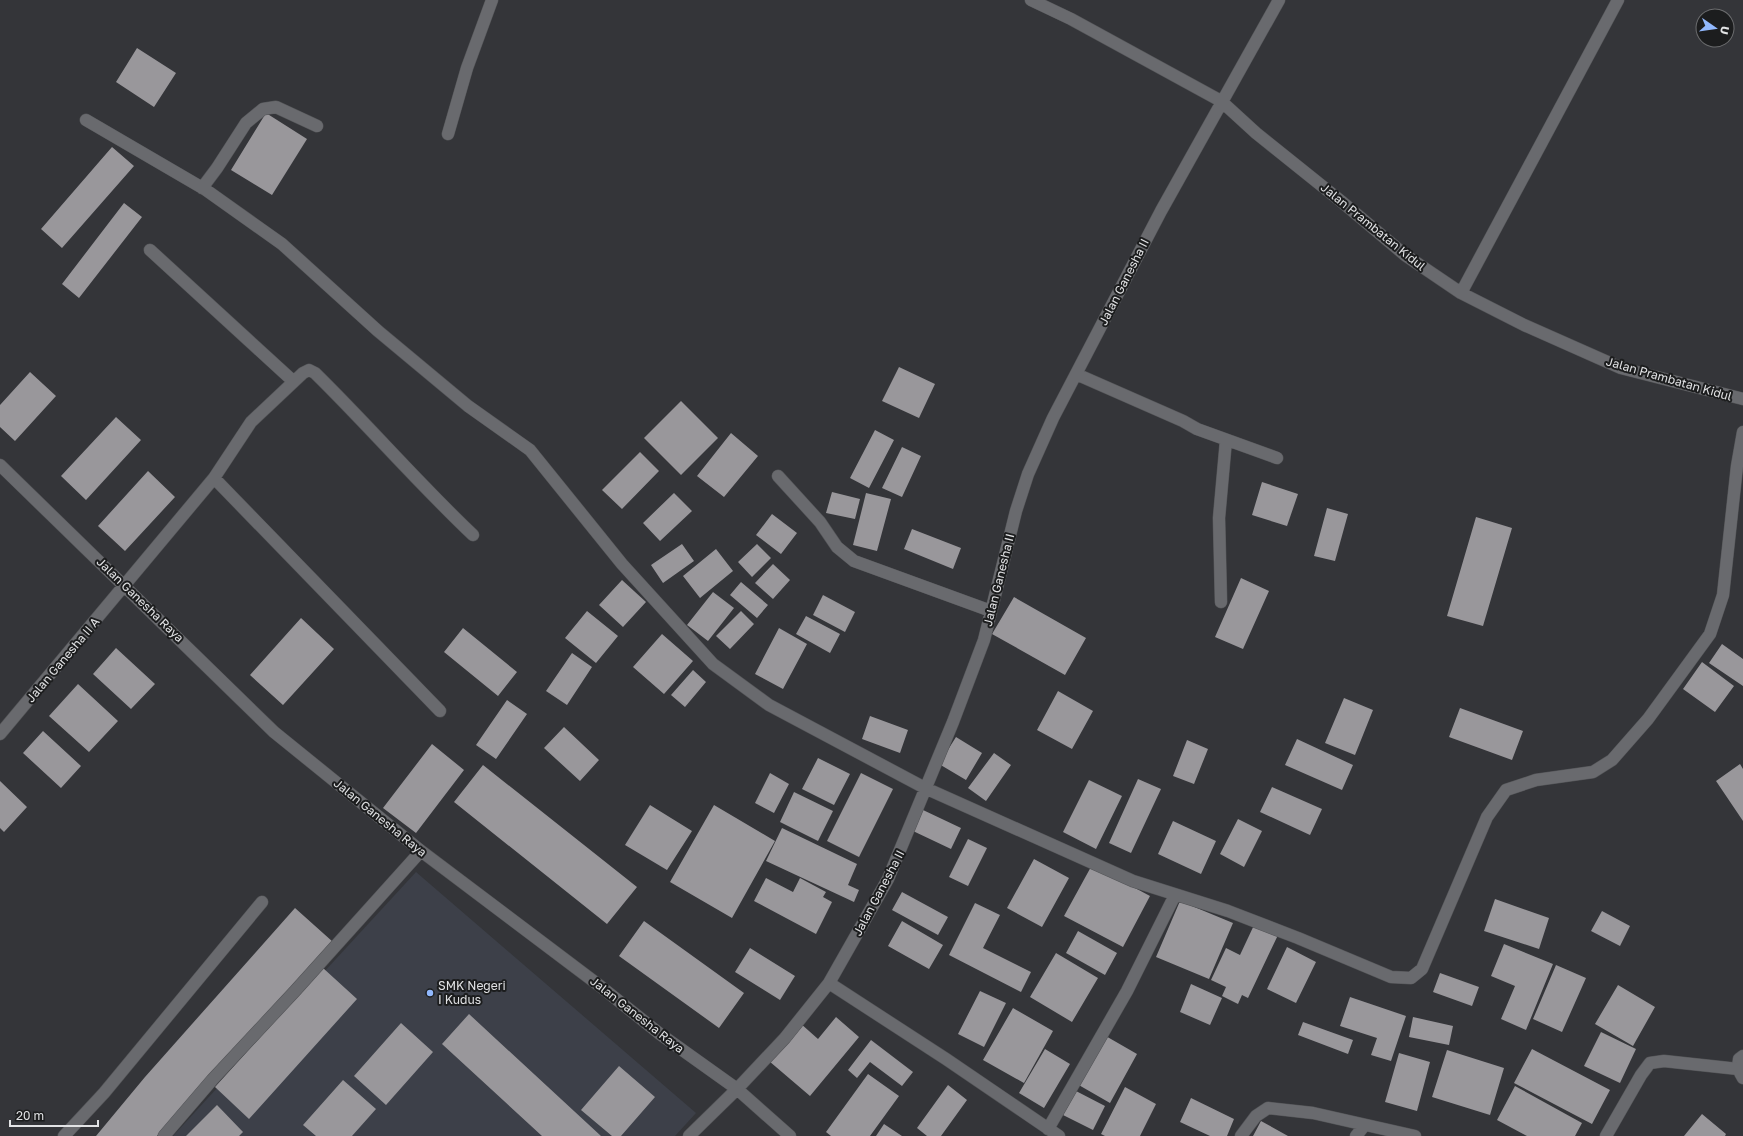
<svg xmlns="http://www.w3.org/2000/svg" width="1743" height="1136" font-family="'Golos Text',sans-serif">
<rect width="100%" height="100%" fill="#343539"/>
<!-- built -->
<path fill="#3d4049" d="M416,872l280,241 -21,23h-502z"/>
<!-- building -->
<path fill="#99979b" d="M137,48l39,25 -22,34 -38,-25z
M266,113l41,26 -35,56 -41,-25z
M112,147l22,19 -72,82 -21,-19z
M124,203l18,14 -63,81 -17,-14z
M899,367l36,17 -16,34 -37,-17z
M30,372l26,24 -41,45 -15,-14v-22z
M681,401l37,37 -37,37 -37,-37z
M116,417l25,23 -55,60 -25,-24z
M875,430l19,10 -25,48 -19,-10z
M731,433l27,23 -34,41 -27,-21z
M902,447l19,9 -19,41 -20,-9z
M640,452l19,19 -37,38 -20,-19z
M148,471l27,26 -50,54 -27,-25z
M1262,482l36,12 -11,32 -35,-11z
M832,492l28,7 -5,20 -29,-6z
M674,493l18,18 -32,30 -17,-18z
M866,493l25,6 -14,52 -24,-6z
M1327,508l21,6 -13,47 -21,-5z
M772,514l25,19 -16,21 -25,-19z
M1476,517l36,11 -29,98 -36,-10z
M912,529l49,19 -8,21 -49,-20z
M682,544l12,17 -31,22 -12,-18z
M757,544l14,14 -19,19 -14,-15z
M716,549l17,22 -33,27 -17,-22z
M773,564l17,16 -17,19 -18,-16z
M1241,578l28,13 -26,58 -28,-12z
M622,580l24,22 -23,25 -24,-22z
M741,582l27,23 -11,13 -27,-23z
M713,592l21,16 -26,33 -21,-16z
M823,595l32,17 -10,20 -32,-17z
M1014,597l72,41 -21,37 -73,-41z
M587,611l31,25 -22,27 -31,-25z
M741,611l13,13 -24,25 -14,-13z
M806,616l34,18 -10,19 -34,-19z
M301,618l33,31 -51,56 -33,-30z
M463,628l54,44 -19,24 -54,-44z
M779,628l28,16 -24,45 -28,-15z
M662,634l31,27 -29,33 -31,-27z
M1722,644l21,15v27l-34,-23z
M116,648l39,36 -24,25 -38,-35z
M572,653l20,14 -25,38 -21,-14z
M1702,662l32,24 -19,26 -32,-23z
M693,670l13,12 -21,25 -14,-12z
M78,684l40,37 -29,31 -40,-36z
M1058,691l35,20 -21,38 -35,-19z
M1344,698l29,12 -18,45 -30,-12z
M507,700l20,14 -31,45 -20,-14z
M1460,708l63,23 -11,29 -63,-23z
M870,716l38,14 -8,23 -38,-14z
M564,727l35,33 -19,21 -36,-33z
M43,731l38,35 -20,22 -38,-35z
M956,737l26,16 -16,27 -27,-16z
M1297,739l56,26 -11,25 -57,-25z
M1187,740l21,9 -14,35 -21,-8z
M432,744l32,26 -48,63 -33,-25z
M994,753l17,12 -25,36 -18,-13z
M818,758l32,16 -16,31 -32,-16z
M1740,764l3,5v52l-27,-40z
M483,765l154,122 -30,37 -153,-122z
M770,773l19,11 -15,29 -19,-10z
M861,773l32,16 -34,68 -32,-16z
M1138,779l23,10 -30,64 -22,-10z
M1089,780l33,16 -26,53 -33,-17z
M0,781l27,26 -23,25 -4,-4z
M1272,787l50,22 -12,26 -50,-23z
M794,792l39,19 -15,30 -38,-19z
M650,805l42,26 -25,39 -42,-25z
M714,805l61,36 -43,77 -62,-36z
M923,810l38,18 -10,21 -38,-18z
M1238,819l24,12 -18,36 -24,-13z
M1173,821l43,20 -15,33 -43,-20z
M782,828l75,36 -9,21 11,5 -5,12 -88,-41z
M968,839l19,9 -19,38 -19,-9z
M1034,859l35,19 -27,49 -35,-19z
M1092,865l58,31 -27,51 -59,-31z
M766,878l27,14 7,-14 26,14 -3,5 9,5 -16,32 -62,-33z
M902,892l46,25 -10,18 -46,-25z
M1495,899l54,19 -10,31 -55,-18z
M1180,901l53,22 -24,56 -53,-22z
M975,903l25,12 -17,33 48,24 -10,20 -72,-37z
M295,908l38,34 -176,194h-61l49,-59z
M1602,911l28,15 -10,20 -29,-15z
M644,921l100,72 -25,35 -100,-72z
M902,921l41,24 -14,24 -41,-23z
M1255,923l23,12 -30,63 -6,-3 -4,9 -16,-8 4,-9 -15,-7 15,-32 14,7z
M1078,931l39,22 -12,22 -39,-22z
M1504,944l49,20 -27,66 -25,-11 14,-33 -24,-10z
M1287,947l29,15 -20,41 -29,-14z
M750,948l45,28 -15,24 -45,-28z
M1056,953l42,25 -26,44 -42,-25z
M1556,965l30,13 -24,54 -29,-13z
M323,968l34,31 -108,120 -34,-32z
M1440,973l39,14 -7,19 -39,-14z
M1191,984l31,14 -12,27 -30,-13z
M1618,985l37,22 -22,39 -38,-22z
M980,991l26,12 -22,44 -26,-13z
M1350,997l56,19 -15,45 -20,-6 6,-17 -37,-12z
M1013,1008l40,23 -29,52 -41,-23z
M469,1014l132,122h-59l-100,-92z
M836,1017l23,20 -49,59 -41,-35 31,-38 18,16z
M1413,1017l40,9 -4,19 -40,-8z
M1303,1022l50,18 -5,14 -50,-19z
M401,1023l32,29 -47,53 -32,-29z
M1601,1032l35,17 -16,34 -36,-17z
M1104,1035l33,19 -27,49 -33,-19z
M871,1040l42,32 -11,14 -32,-24 -13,16 -9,-8z
M1045,1049l25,15 -26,44 -25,-15z
M1532,1049l78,41 -18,34 -78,-41z
M1447,1050l57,18 -14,47 -58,-18z
M1399,1053l31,9 -13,49 -32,-9z
M619,1066l36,31 -34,39h-9l-31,-26z
M868,1074l31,22 -29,40h-39l-5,-4z
M343,1080l33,29 -24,27h-36l-13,-11z
M948,1085l19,15 -26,36h-14l-10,-8z
M1515,1086l67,37 -7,13h-48l-30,-16z
M1125,1087l31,17 -16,32h-35l-4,-2z
M1076,1091l29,15 -12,24 -30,-15z
M1191,1098l43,21 -7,17h-17l-30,-14z
M217,1105l26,27 -4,4h-53z
M1702,1114l24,20 -1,2h-41z
M1261,1121l27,15h-35z
M884,1124l18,12h-26z"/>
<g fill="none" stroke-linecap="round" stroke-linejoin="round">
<!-- minor casing -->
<g stroke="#535457" stroke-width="13">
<path id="minor" d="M1031,0l40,19 150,82 35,32 86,69 63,53 56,38 63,32 97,43 122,31
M86,120l120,70 76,54 96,87 90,75 62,44 92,114 91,100 56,41 156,83 208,93 95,30 70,27 93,39 20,1 11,-9 65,-152 19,-27 30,-10 57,-8 19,-12 36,-41 62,-85 13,-39 14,-129 6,-34
M448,134l19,-66 25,-68
M202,188l15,-20 29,-45 17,-14 13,-2 41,19
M150,250l143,131
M1461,293l157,-293
M1076,374l107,47 14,8 80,29
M0,465l274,267 147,119 179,135 60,48 77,55 53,47
M778,476l42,46 17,25 17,14 137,50
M214,478l226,233
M1221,602l-2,-84 7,-78
M0,734l214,-256 37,-56 52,-49 6,-3 6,3c54,53 103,110 158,162
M829,983l117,76 113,77
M1743,1056l-4,3 -1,10 5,9
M1048,1129l79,-138 48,-96
M64,1136l40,-43 158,-191
M164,1136l48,-56 83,-89 126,-140
M689,1136l48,-47 48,-51 44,-55 59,-104 65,-157 31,-82 32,-129 12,-37 25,-56 108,-207 118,-211
M1241,1136l15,-20 12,-8 45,5 102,23
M1356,1136l8,-10
M1606,1136l35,-61 9,-12 14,-2 74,8"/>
</g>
<!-- minor -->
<use href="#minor" stroke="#696a6e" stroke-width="12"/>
</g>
<!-- markers -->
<circle fill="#91b8fd" stroke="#1c1d1e" stroke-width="1.5" cx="430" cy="993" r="4"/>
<g text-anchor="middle" stroke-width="4" stroke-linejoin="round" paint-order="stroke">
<!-- street labels -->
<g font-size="12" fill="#e2e3e5" stroke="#1c1d1e">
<text transform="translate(1373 227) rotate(39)" y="4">Jalan Prambatan Kidul</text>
<text transform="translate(1124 282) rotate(-63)" y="4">Jalan Ganesha II</text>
<text transform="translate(1669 379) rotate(16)" y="4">Jalan Prambatan Kidul</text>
<text transform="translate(999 580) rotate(-76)" y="4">Jalan Ganesha II</text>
<text transform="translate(140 600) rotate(44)" y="4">Jalan Ganesha Raya</text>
<text transform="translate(63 660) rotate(-50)" y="4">Jalan Ganesha II A</text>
<text transform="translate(380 818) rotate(39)" y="4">Jalan Ganesha Raya</text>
<text transform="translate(879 893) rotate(-62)" y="4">Jalan Ganesha II</text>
<text transform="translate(637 1015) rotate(38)" y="4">Jalan Ganesha Raya</text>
</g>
<!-- poi labels -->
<g font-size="12" fill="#e2e3e5" stroke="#1c1d1e" text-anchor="start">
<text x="438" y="990">SMK Negeri<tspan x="438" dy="14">I Kudus</tspan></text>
</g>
</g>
<!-- north arrow -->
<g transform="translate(1715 28) rotate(103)"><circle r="19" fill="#1c1d1e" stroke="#6b6c6e"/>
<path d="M0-3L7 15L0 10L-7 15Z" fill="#91b8fd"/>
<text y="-6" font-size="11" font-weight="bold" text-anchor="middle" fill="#e2e3e5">U</text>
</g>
<!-- scale -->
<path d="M10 1120v6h88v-6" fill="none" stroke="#e2e3e5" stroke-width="2"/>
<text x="16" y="1120" font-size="12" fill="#e2e3e5" stroke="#1c1d1e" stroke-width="3" paint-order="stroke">20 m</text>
</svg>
